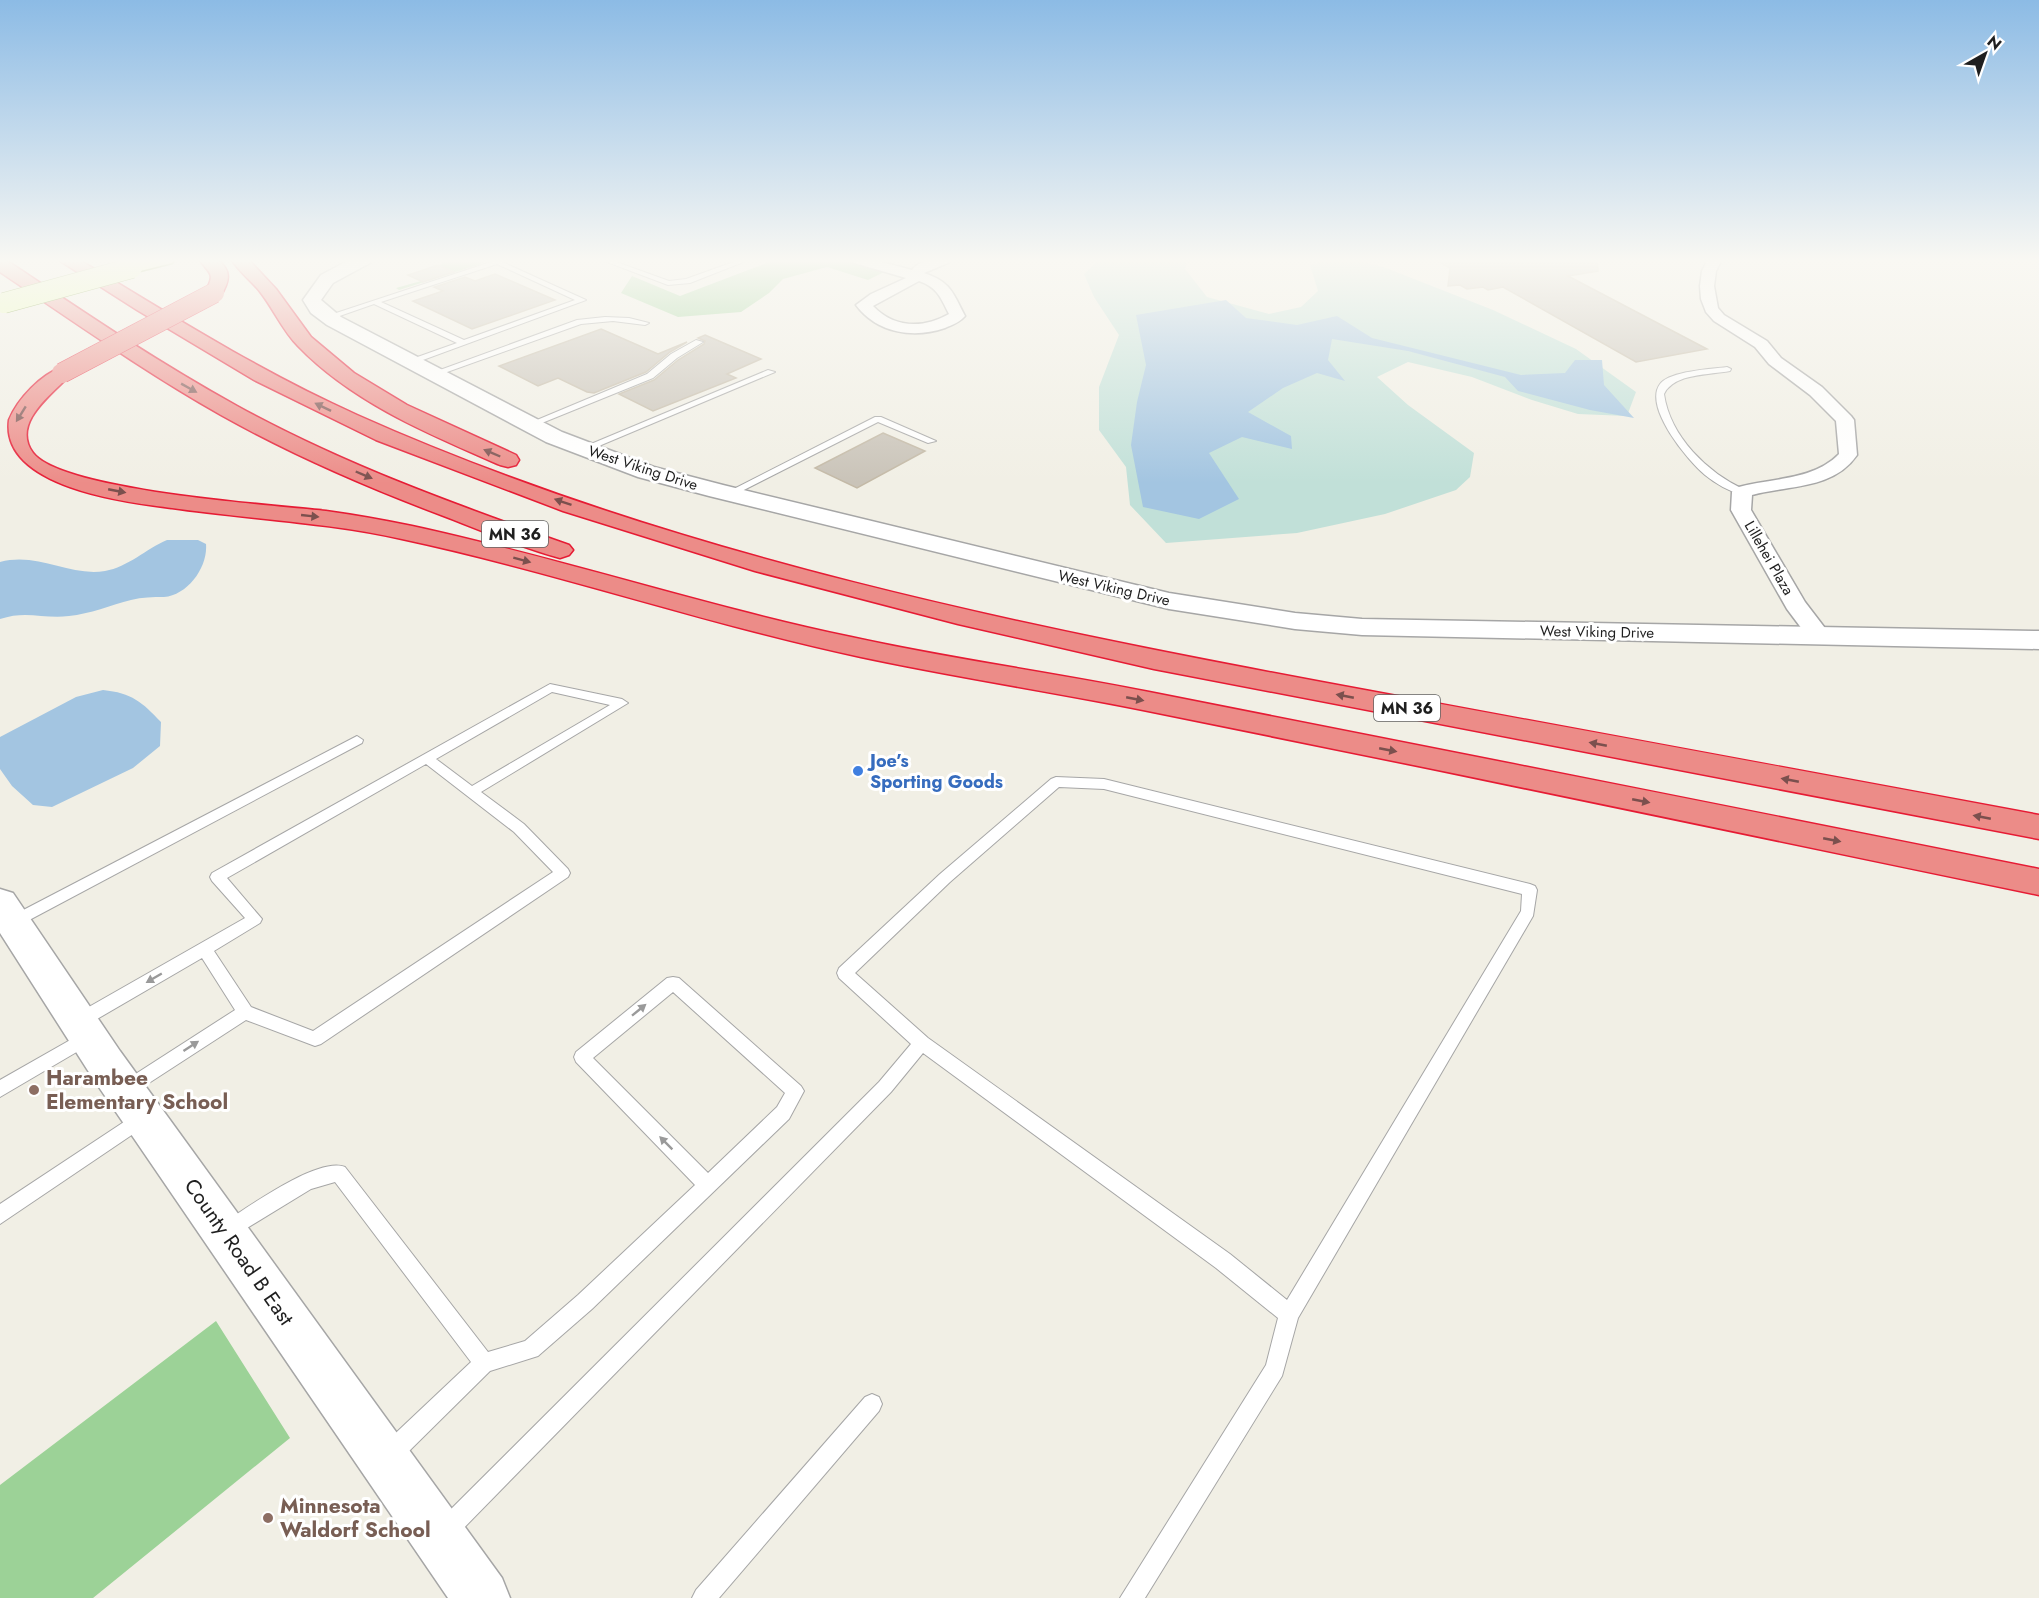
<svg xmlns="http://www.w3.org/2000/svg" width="2039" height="1598" font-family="Jost,sans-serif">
<rect width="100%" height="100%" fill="#f1efe5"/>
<!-- forest -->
<path fill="#9cd297" d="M443,259h37l1,5 -82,26 -3,-2 25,-7 24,-20z
M777,259h75l34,12 -18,9 -41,-13 -44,12 -14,14 -28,19 -63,5 -57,-24 11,-17 48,20z
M216,1321l74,117 -197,160h-93v-113z"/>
<!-- wetland -->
<path fill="#c1e0d8" d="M1100,259h87l-2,10 22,28 62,17 32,-7 17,-16 -8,-26 18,-6h27l31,9 107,42 83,39 60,43 -9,24 -49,-2 -46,-14 -60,-23 -64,-15 -31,15 31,28 66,48 -4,24 -14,13 -71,24 -88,19 -131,10 -36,-38 -4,-38 -27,-37v-43l20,-52 -25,-38 -10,-23z"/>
<!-- water -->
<path fill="#a3c5e1" d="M1226,300l20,18 51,7 40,-9 35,22 149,37 44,-2 10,-13h27l2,25 30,33 -44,-8 -72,-19 -13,-14 -97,-26 -76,-12 -4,21 17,21 -28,-8 -34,15 -35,24 43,24 1,13 -50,-12 -33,16 30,46 -40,20 -56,-12 -12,-62 6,-43 9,-37 -10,-50z
M167,540h31l8,4c2,23 -18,51 -42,53 -11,0 -22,0 -33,3 -20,5 -41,14 -62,16 -26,3 -43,-6 -69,3v-57c39,-10 70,15 105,9 23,-4 41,-22 62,-31z
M103,690c29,3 39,12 58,32l-1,24 -27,22 -81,39 -19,-2 -21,-19 -12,-17v-32l76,-40z"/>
<!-- building -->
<path fill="#c9c3b8" stroke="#c3b9a6" stroke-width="1.5" d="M1434,259h163l1,12 -30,5 139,73 -71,13 -133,-75 -15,3 -5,-3 -16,2 -7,-4 -12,1 2,-18z
M438,265l16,7 -31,10 -15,-7z
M495,274l60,26 -83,29 -59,-28 30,-10 -9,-4 31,-10 10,4z
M601,329l57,25 29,-12 -17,10 -24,20 -52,21 -7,-1 -29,-14 -20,8 -39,-20z
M705,335l56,24 -34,15 9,4 -83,33 -34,-17 35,-14 24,-20 26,-16 1,-3 -7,-3z
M883,433l42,18 -68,37 -42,-20z"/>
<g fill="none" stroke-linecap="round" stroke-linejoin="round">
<!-- service casing -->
<g stroke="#a6a6a6" stroke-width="2">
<path id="service" d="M494,259h6v2l86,39 -174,64h-3v-4l48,-17 -83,-39 -43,15 -7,-2 170,-56zM497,264l78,36 -111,40 -83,-38z
M599,259h9l61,22 17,-2 56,-20h9l-61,24 -22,2z
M605,317l24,1 20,5 -4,2 -32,-4 -32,3 -145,52 -7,-2 148,-54z
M696,340l7,2 -26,16 -24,20 -121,49 -7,-2 122,-51 24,-20z
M1727,367l4,2 -1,2c-20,4 -56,2 -66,23 6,43 44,79 81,96v4l-3,1c-13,-4 -26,-11 -37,-20 -17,-14 -62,-68 -45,-91 10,-13 51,-15 67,-17z
M768,370l7,2 -188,79 -8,-2z
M875,417h6l55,24 -8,2 -50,-21 -146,74 -8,-2z
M550,684l72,15 6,4 -147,89 43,32 44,45 2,4 -2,4 -247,167 -6,2 -69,-26 -114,74 -6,3 -6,-3 -3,-5 3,-5 115,-74 -33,-52 -117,68 -6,2 -6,-2 -2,-5 2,-5 172,-98 -33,-37 -2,-4 2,-4zM552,692l58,13 -138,81 -36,-27zM426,764l88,68 39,40 -240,159 -62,-24 -37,-56 46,-28 2,-4 -35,-41z
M357,736l6,4 -1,3 -344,183 -5,2 -5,-2 -2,-4 2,-4z
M1056,777l48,2 426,105 5,2 2,4 -4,26 -235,402 -16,58 -137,222h-25l146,-233 12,-47 -62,-50 -293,-215 -32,39 -438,447 -8,3 -8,-3 -3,-8 3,-8 442,-441 32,-38 -72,-66 -2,-5 2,-5 101,-94 111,-95zM1059,787l45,2 418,105 -1,17 -234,389 -57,-46 -302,-216 -73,-65 95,-91z
M673,977l6,1 122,108 3,5 -15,28 -197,190 -54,47 -48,15 -91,90 -8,3 -8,-3 -3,-8 3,-8 88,-83 -136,-180 -24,7 -82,50 -7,-3 -2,-6 2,-6c25,-16 96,-68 123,-57l143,185 37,-11 53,-46 117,-110 -119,-123 -2,-5 2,-5 91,-74zM673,992l112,101 -8,14 -69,66 -115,-115z
M86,1031l6,2 2,5 -2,5 -92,54v-17z
M142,1110l6,2 3,6 -3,6 -148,100v-20z
M872,1394l7,3 3,7 -3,7 -160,187h-27l4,-8 169,-193z"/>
</g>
<!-- minor casing -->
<g stroke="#a6a6a6" stroke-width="3">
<path id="minor" d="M849,259h21l42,11c9,-12 26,-11 40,-11l-2,3 -26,11c27,9 29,20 41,43 -5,6 -13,9 -20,12 -32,11 -68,5 -89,-23l15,-11 35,-16 -55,-16zM919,281c18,6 22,17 30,33 -26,15 -55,14 -76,-8z
M1708,259h14l-6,12 -2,15 4,22 6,7 43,26 14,17 41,29 29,29 3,4 3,35c-24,35 -69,30 -105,40l-1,15 54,92 26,34 -4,5 -8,2 -8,-2 -24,-32 -56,-99 1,-18 3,-4c34,-10 78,-7 104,-34l-3,-33 -26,-26 -41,-31 -14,-17 -41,-26 -8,-9 -5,-13 -1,-13 2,-15z"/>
</g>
<!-- tertiary casing -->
<g stroke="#a6a6a6" stroke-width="3">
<path id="tertiary" d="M351,259h22l-3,4 -37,20 -12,17 20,17 221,115 92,35 69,18 446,108 126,20 67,6 677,12v18l-677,-14 -67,-6 -126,-20 -460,-113 -71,-19 -92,-35 -219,-117 -16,-12 -8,-13 18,-25z
M0,889l13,4 107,158 382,527 8,20h-62l-356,-521 -92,-144z"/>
</g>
<!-- secondary casing -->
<g stroke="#537d00" stroke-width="3">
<path id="secondary" d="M147,259h28l-3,4 -40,10 -6,-1 -3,-4 3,-4z"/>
</g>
<!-- motorway casing -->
<g stroke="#e61b34" stroke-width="3">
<path id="motorway" d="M0,259l6,1c76,51 151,102 231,146 105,58 219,99 332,139l4,5 -4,5 -9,3c-38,-10 -75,-26 -111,-40 -78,-29 -155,-62 -228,-103 -76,-43 -148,-94 -221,-143z
M57,259h21c91,55 181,112 279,156 317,142 672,213 1013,276 223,41 446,82 669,124v24l-885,-170 -196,-45 -203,-53 -192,-60 -187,-71 -122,-60 -117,-70z
M199,259h18c15,12 13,22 3,38h-12l-3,-4c11,-22 5,-17 -6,-34z
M231,259h17l28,30 35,48 43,36 53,32 109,50 3,5 -3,5 -8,2 -8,-2c-71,-31 -147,-62 -202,-119 -15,-15 -24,-36 -37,-53 -9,-12 -22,-21 -30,-34z
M62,367l7,2 3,4c-17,19 -62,49 -39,80 29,38 240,52 293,58 29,4 57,9 86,15 148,32 291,80 439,111 99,22 199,35 298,55 297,59 593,117 890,177v26c-299,-62 -597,-125 -896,-185 -94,-19 -189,-33 -282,-53 -155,-33 -305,-85 -459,-118 -76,-17 -154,-20 -230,-31 -42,-5 -172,-20 -163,-88 9,-22 32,-45 53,-53z"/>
</g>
<!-- service -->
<use href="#service" fill="#fff" fill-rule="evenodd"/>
<!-- minor -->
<use href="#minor" fill="#fff" fill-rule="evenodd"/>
<!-- tertiary -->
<use href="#tertiary" fill="#fff" fill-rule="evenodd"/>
<!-- secondary -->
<use href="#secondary" fill="#eafdb6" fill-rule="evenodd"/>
<!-- motorway -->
<use href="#motorway" fill="#ec8c88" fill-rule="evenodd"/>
<!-- secondary-bridge casing -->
<g stroke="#537d00" stroke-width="21" stroke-linecap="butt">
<path id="secondary-bridge" d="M4,303l128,-35"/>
</g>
<!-- motorway-bridge casing -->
<g stroke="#e61b34" stroke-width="21" stroke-linecap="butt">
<path id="motorway-bridge" d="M62,373l152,-80"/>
</g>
<!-- secondary-bridge -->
<use href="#secondary-bridge" stroke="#eafdb6" stroke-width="20"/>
<!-- motorway-bridge -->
<use href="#motorway-bridge" stroke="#ec8c88" stroke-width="20"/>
</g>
<!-- one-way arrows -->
<defs><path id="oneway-solid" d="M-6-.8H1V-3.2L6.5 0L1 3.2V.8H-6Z" transform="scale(1.5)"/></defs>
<g fill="#7b504e">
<use href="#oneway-solid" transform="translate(189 388) rotate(29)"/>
<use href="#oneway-solid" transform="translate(323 407) rotate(-154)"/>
<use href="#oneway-solid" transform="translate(21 414) rotate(122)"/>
<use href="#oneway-solid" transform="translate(492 453) rotate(-157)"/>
<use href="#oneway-solid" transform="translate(364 475) rotate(23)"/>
<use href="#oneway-solid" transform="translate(117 491) rotate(11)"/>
<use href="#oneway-solid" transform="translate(563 502) rotate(-161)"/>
<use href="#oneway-solid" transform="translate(310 516) rotate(6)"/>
<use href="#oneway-solid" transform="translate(522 560) rotate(15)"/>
<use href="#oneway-solid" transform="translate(1345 696) rotate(-169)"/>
<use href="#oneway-solid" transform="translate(1135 699) rotate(11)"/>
<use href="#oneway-solid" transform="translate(1598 744) rotate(-169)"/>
<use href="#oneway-solid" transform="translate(1388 750) rotate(11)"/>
<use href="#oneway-solid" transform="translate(1790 780) rotate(-169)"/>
<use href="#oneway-solid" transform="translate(1641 801) rotate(11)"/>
<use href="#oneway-solid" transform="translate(1982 817) rotate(-169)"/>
<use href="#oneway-solid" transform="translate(1832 840) rotate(11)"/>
</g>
<g fill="#9a9a9a">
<use href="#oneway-solid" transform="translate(154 978) rotate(150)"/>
<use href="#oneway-solid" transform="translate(639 1010) rotate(-39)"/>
<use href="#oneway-solid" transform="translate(191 1046) rotate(-33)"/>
<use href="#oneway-solid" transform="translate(666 1143) rotate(-135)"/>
</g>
<!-- sky -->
<linearGradient id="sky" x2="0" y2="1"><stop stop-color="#8cbbe5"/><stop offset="0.54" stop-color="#f9f8f3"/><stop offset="1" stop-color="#f9f8f3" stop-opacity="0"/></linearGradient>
<rect width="2039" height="483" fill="url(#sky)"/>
<!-- markers -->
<circle fill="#3f7fe0" stroke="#fff" stroke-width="2" cx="858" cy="771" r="6"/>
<g fill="#8d6e63" stroke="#fff" stroke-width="2">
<circle cx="34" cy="1090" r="6"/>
<circle cx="268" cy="1518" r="6"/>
</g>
<g text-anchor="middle" stroke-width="6" stroke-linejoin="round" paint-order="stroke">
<!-- far-street labels -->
<g font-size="15" fill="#1f1f1f" stroke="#fff">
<text transform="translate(643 468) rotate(18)" y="5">West Viking Drive</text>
<text transform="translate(1769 558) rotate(60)" y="5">Lillehei Plaza</text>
<text transform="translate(1114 588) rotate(13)" y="5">West Viking Drive</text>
<text transform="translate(1597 632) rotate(1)" y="5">West Viking Drive</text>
</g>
<!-- shield labels -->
<g fill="#fff" stroke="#626262" stroke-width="1.5">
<rect x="482" y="521" width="66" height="26" rx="4.5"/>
<rect x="1374" y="695" width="66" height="26" rx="4.5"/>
</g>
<g font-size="16" font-weight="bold" fill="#1f1f1f">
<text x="515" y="540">MN 36</text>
<text x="1407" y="714">MN 36</text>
</g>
<!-- shop labels -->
<g font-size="18" font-weight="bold" fill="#366cbe" stroke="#fff" text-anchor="start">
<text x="870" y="767">Joe’s<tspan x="870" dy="21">Sporting Goods</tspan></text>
</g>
<!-- near-education labels -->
<g font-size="21" font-weight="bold" fill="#785e54" stroke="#fff" text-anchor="start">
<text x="46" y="1085">Harambee<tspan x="46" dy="24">Elementary School</tspan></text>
<text x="280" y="1513">Minnesota<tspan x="280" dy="24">Waldorf School</tspan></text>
</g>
<!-- near-street labels -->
<g font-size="21" fill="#1f1f1f" stroke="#fff">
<text transform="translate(239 1252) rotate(55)" y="7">County Road B East</text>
</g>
</g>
<!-- north arrow -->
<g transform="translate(1985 54) rotate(40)" stroke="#ffffff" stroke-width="4.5" paint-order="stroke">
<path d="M0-4.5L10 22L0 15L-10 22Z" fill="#1f1f1f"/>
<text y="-9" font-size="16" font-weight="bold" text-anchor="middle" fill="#1f1f1f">N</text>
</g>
</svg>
